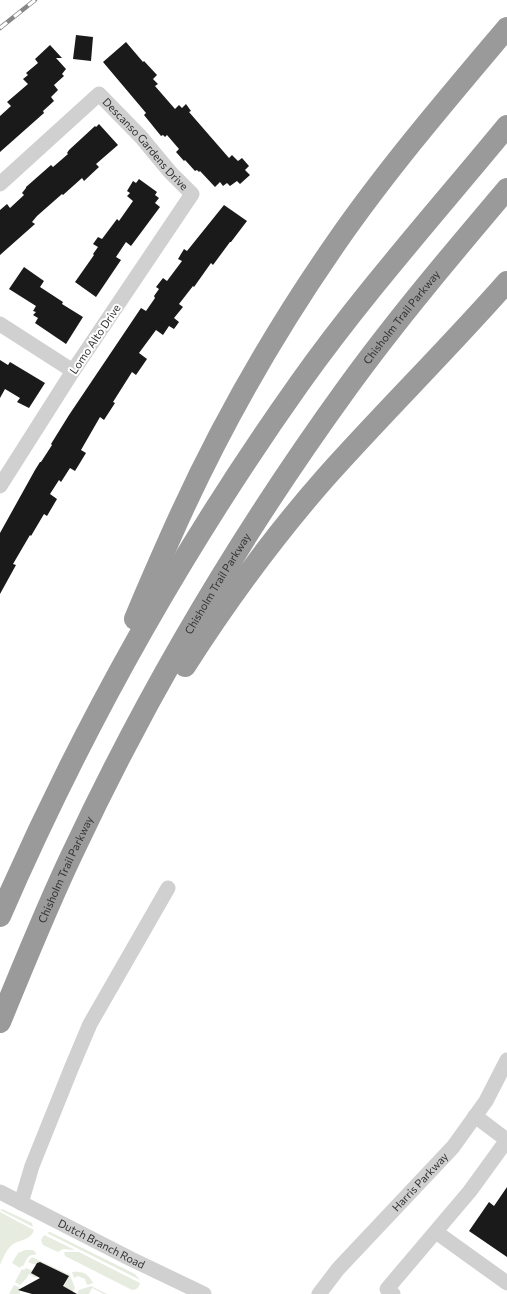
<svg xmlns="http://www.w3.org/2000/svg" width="507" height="1294" font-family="Commissioner,sans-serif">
<rect width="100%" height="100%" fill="#fff"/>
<!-- green -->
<path fill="#e6ecdf" d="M2,1209l26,12 4,2 1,4 -33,-17z
M0,1212l34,18c-4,11 -14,9 -22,15 -6,5 -9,13 -12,20z
M50,1232l85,42 5,6 -93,-47z
M44,1235l31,15 -12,-1 -5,3 -15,-7 -2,-5z
M25,1250h8l3,3 -1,2c-7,-2 -9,6 -12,11h-2l-1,2 -8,-5 6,-10z
M64,1252h15l61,31c-1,4 -3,7 -8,7l-67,-34z
M32,1257l38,18 5,13 -2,3 -13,3 9,-18 -29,-14 -3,1 -1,2 -8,-3z
M26,1268l7,3 -1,2 6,4h-4l-5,-3 -3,5 -6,6 -5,-3 7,-13 2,1z
M72,1272c10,-1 16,1 21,11l-6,2 -2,-6 -7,-3 -4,2z
M14,1285l5,2 1,7h-11z
M91,1286l16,8h-3l-12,-6 -3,6h-12l2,-4z"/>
<!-- building -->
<path fill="#1a1a1a" d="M76,35l17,2 -2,24 -18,-2z
M126,42l17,20 1,-1 13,14 -4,4 5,5 -3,2 20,23 4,-4 3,3 4,-4 5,7 -2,1 40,46 3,-3 6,6 4,-3 7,8 -4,4 5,5 -10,9 -3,-3 -7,5 -3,-3 -4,3 -3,-4 -5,5 -15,-16 -1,1 -2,-2 -2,1 -10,-11 -1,1 -8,-9 3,-3 -12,-14 -2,2 -2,-2 -2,1 -17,-21 2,-2 -43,-51z
M50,45l12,13h-6l10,11 -4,5 2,2 -10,9 4,5 -7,7 3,4 -11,10 1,2 -44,39v-36l11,-10 -4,-4 21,-18 -5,-5 5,-4 -2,-2 12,-10 -3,-4z
M99,124l19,21 -22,19 3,3 -15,14 -2,-3 -19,17 -1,-1 -25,22 -5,6 3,2 -35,31v-45l7,-6 3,4 14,-13 -2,-2 4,-5v-1l25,-22 2,2 15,-13 -1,-1 2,-3 26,-24 1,1z
M139,179l18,13 -2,3 4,3 -4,5 5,4 -29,39 -5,-4 -10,15 5,3 -25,37 -21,-15 19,-27 -1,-1 5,-7 -5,-3 5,-7 4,2 15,-20 2,2 14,-20 -6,-5 3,-3 -3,-2 6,-10 3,2z
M224,205l23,16 -16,21h-1l-17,23 -2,-2 -17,24 -1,-1 -14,18 4,3 -9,11 5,4 -5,7 -5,-3 -6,9 -7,-5 -17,23 8,6 -11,16 -4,-3 -19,30 2,1 -11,17 -4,-3 -19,33 5,3 -11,18 -5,-3 -9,14 -2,-2 -9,14 7,5 -10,17 -3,-2 -13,22 -1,-1 -17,29 3,1 -16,29v-61l35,-63 5,-8h1l11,-17 -1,-1 18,-29 72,-107 5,3 9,-13 -1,-2 5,-7 -3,-2 7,-9 4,3 15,-20 -4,-2 6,-10 3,2z
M24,267l20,14 -4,6 23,15 -1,2 21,13 -17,27 -31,-21 3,-5 -5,-3 3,-3 -3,-1 3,-5 -27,-17z
M0,360l8,5 2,-3 35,21 -16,25 -12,-6 3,-4 -15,-9 -5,9z
M507,1187v70l-38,-26 20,-29 5,4z
M40,1262l29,14 -6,10 14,8h-45l-14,-4 22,-12 -9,-5 6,-10z"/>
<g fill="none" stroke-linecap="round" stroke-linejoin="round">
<!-- minor -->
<g stroke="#d0d0d0" stroke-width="15">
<path id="s1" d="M0,184l99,-90 42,43 29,35 22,22 -119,177 -73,115"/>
<path d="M0,324l73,47"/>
<path id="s2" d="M0,1192l131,67 73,35"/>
<path d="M21,1203l11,-37 39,-97 19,-45 78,-136"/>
<path d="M436,1232l71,51"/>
<path id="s3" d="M319,1294l19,-25 115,-122 33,-46 21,-41"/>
<path d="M393,1294l-6,-5 83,-98 37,-51 -32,-24"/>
</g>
<!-- highway -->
<g stroke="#9a9a9a" stroke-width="22">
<path d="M135,619c11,-27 23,-54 35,-81 45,-102 102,-203 166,-295 52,-75 112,-145 171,-215"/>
<path d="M185,666c43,-67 89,-130 141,-189 59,-66 122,-128 181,-195"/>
<path d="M0,916c82,-189 180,-364 299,-532 64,-90 138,-173 208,-258"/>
<path id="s4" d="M0,1022c24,-58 47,-116 74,-172 76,-162 168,-317 273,-462 50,-69 105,-134 160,-199"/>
</g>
<!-- rail casing -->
<g stroke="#888" stroke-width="4.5">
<path id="rail" d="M0,28l35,-28"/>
</g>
<!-- rail -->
<use href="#rail" stroke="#fff" stroke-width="3" stroke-dasharray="9" stroke-linecap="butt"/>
</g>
<g text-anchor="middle" stroke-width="4" stroke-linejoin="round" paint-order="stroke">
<!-- street labels -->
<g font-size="11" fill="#333" stroke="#fff">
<text dy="4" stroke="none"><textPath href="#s1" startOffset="202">Descanso Gardens Drive</textPath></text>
<text dy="4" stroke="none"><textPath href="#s4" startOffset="814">Chisholm Trail Parkway</textPath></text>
<text transform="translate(95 339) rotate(-56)" y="4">Lomo Alto Drive</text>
<text dy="4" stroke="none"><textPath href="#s4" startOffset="490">Chisholm Trail Parkway</textPath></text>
<text dy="4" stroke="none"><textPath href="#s4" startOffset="166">Chisholm Trail Parkway</textPath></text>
<text dy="4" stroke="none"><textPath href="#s3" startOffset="151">Harris Parkway</textPath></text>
<text dy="4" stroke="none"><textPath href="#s2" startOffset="114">Dutch Branch Road</textPath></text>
</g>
</g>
</svg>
